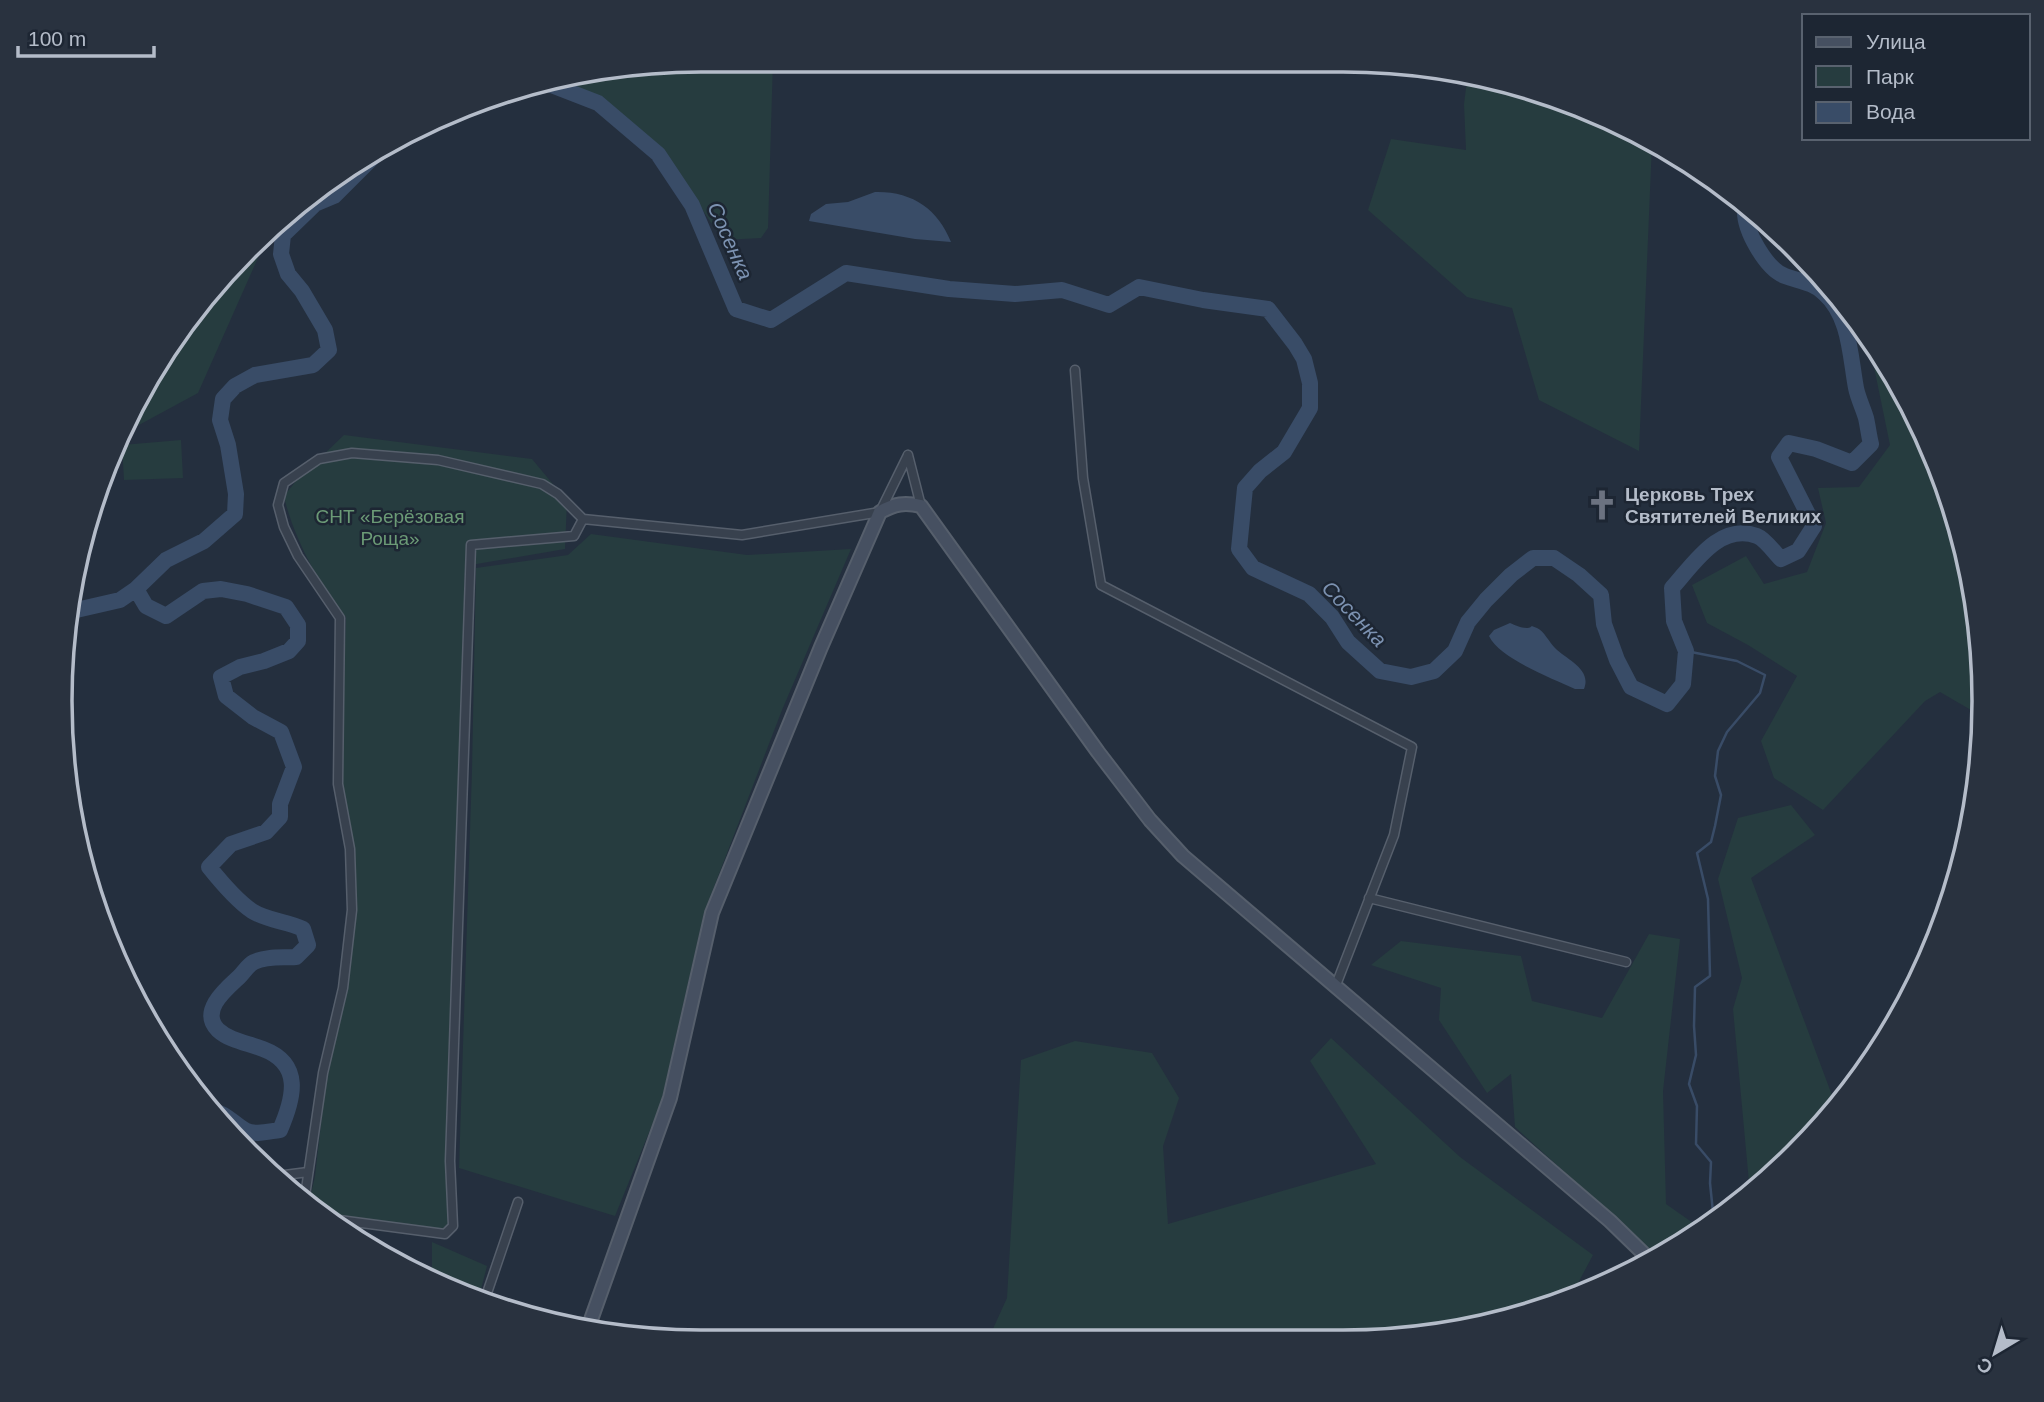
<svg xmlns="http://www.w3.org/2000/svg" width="2044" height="1402" font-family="Arial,sans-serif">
<rect width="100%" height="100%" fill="#242f3e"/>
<!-- green -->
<path fill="#263c3f" d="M701,60h72l-5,168 -7,10 -38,2 -61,-89 -46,-40 -18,-11 -46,-16z
M1468,72l159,54 25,18 -13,307 -100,-51 -27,-92 -45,-11 -99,-87 23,-71 75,11 -2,-46z
M265,242l-67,151 -72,39 -20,32 2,-8 84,-146z
M1867,333l9,11 60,111 36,120 12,126 -1,16 -43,-25 -15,9 -102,109 -49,-32 -13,-37 36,-65 -49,-31 -41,-22 -15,-38 54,-29 18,28 43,-12 19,-49 -8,-35 41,-1 31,-42z
M344,435l188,24 35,42 -2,48 -100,17 -17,657 -3,10 -103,-14 -10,-4 -22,-16 5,-23 12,-104 18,-82 9,-110 -14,-97 6,-166c-25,-26 -55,-86 -62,-121l12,-15z
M181,440l2,38 -59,2 -2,-35z
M591,534l156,21 104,-6 -69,161 -78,203 -43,190 -46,113 -156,-48 13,-398 4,-202 92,-13z
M1791,805l24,30 -64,43 85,228 -39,48 -47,39 -17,-184 9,-31 -24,-99 20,-61z
M1649,934l31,5 -17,152 3,113 37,26 -51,30 -5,-13 -132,-120 -4,-53 -24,19 -48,-73 2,-32 -70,-23 30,-24 120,15 11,45 70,17z
M1331,1038l129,119 133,98 -24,45 -100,30 -126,12h-356l20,-44 14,-238 54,-19 77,12 27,45 -16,48 5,78 208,-60 -66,-103z
M432,1242l55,24 -8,31 -47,-16z"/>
<!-- water -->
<path fill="#394c67" d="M875,192c37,-1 63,17 76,50l-36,-3 -106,-18 2,-7 15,-10 22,-2z
M1510,623c5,2 11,5 16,5 8,0 2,-4 11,0 7,3 12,14 18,20 12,12 37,21 29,41h-9c-23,-11 -75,-30 -86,-53l5,-6z"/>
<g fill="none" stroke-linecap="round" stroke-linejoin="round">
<!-- stream -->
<path stroke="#394c67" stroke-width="2.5" d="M369,156l3,4
M1686,651l51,10 28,14 -5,18 -33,39 -9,19 -3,25 6,19 -6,31 -4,16 -14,11 11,46 2,77 -15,11 -1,39 2,29 -7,29 8,22 -1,38 15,18 -1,21 4,39"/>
<!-- river -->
<path stroke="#394c67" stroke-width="16" d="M549,84l49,19 60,51 34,51 44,104 35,11 75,-47 103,16 66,5 47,-4 47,15 30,-18 64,13 65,9 27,35 9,15 6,24v25l-26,44 -24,19 -15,17 -6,61 14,19 56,26 23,23 16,25 32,29 31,6 23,-6 21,-20 13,-29 18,-22 25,-25 22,-17h21l25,17 22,20 3,29 13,36 14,27 36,17 16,-20 3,-33 -12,-30 -2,-33c21,-23 47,-66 85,-52 8,3 17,16 24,23l17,-8 16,-25 -35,-69 10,-14 27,6 36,14 19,-19c-2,-8 -3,-17 -5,-26 -3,-10 -8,-20 -10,-30 -6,-32 -6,-72 -32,-95 -11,-11 -26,-12 -39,-17 -19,-7 -41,-46 -40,-66
M72,611l48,-11 16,-11
M214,1111c13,3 20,13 31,19 10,6 25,1 35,0 14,-32 23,-66 -17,-81 -15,-6 -33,-8 -45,-19 -19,-19 8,-41 21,-53 5,-5 9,-12 15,-15 13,-6 28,-4 42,-5l12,-12 -5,-16c-16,-8 -35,-8 -51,-18 -16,-11 -31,-29 -43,-44l22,-23 35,-12 14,-15v-13l14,-37 -13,-35 -28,-15 -27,-21 -5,-19 19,-10 24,-6 25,-10 9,-10v-16l-12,-18 -39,-13 -26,-5 -18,2 -37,25 -20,-10 -10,-17 30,-29 38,-19 31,-27 1,-20 -8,-49 -8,-25 3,-21 12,-13 20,-11 58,-10 16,-15 -4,-20 -23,-39 -14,-17 -7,-20 2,-19 32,-31 19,-8 45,-45"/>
<!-- street casing -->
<g stroke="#565f6c" stroke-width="11">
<path id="street" d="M1075,370l8,108 18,107 311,162 -18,88 -58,150
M908,455l13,51
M1369,898l257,64
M277,1176l31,-4
M305,1196l18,-123 20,-85 9,-78 -2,-61 -12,-65 2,-166 -42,-62 -14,-29 -6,-22 6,-22 35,-24 33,-6 86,7 104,24 16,10 25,25
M339,1220l106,14 8,-8 -3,-65 21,-616 103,-9 9,-17 159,16 138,-23 28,-57
M485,1299l33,-97"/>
</g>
<!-- secondary casing -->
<g stroke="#565f6c" stroke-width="16">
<path id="secondary" d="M587,1331l83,-233 42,-185 109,-266 59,-135c15,-8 24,-10 41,-6l177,246 52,68 33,36 427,365 33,32 3,10"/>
</g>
<!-- street -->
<use href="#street" stroke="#38414e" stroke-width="8"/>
<!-- secondary -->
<use href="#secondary" stroke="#465061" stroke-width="12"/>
</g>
<!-- icons -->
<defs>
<g id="church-bare" transform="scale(2.415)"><path d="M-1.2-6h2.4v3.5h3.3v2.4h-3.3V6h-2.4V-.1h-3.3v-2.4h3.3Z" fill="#6b7280" stroke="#1d2633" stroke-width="2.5" paint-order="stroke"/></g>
</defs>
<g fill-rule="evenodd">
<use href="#church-bare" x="1602" y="505"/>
</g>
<g text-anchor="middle" stroke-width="5" stroke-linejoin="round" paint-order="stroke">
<!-- poi labels -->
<g font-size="19" font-weight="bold" fill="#b4bcc9" stroke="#1d2633" text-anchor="start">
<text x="1625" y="501">Церковь Трех<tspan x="1625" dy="22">Святителей Великих</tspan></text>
</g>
<!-- park labels -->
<g font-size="19" fill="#6b9a76" stroke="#1d2633">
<text x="390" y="523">СНТ «Берёзовая<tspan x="390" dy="22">Роща»</tspan></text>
</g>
<!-- water labels -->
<g font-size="21" font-style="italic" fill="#7c92b1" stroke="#1d2633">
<text transform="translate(730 241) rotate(66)" y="7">Сосенка</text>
<text transform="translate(1354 614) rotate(46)" y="7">Сосенка</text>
</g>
</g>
<!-- crop -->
<path d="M0 0H2044V1402H0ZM701 72H1343A629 629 0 0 1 1972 701V701A629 629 0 0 1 1343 1330H701A629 629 0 0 1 72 701V701A629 629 0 0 1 701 72Z" fill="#29323f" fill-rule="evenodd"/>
<path fill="none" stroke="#b4bcc9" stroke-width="3.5" d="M701 72H1343A629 629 0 0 1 1972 701V701A629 629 0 0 1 1343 1330H701A629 629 0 0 1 72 701V701A629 629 0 0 1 701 72Z"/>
<!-- legend -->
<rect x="1802" y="14" width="228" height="126" fill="#1d2633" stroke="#59626f" stroke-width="2"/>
<rect x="1816" y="37" width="35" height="10" fill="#465061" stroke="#59626f" stroke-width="2"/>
<text x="1866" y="49" font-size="21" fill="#b4bcc9">Улица</text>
<rect x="1816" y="66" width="35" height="21" fill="#263c3f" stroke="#59626f" stroke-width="2"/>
<text x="1866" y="84" font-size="21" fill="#b4bcc9">Парк</text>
<rect x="1816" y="102" width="35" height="21" fill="#394c67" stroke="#59626f" stroke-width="2"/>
<text x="1866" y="119" font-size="21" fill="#b4bcc9">Вода</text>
<!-- north arrow -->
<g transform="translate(1995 1353) rotate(218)" stroke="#1d2633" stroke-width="5" paint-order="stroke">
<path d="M0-5L12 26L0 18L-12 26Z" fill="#b4bcc9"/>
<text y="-10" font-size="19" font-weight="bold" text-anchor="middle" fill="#b4bcc9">С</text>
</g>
<!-- scale -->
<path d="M18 46v10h136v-10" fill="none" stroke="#b4bcc9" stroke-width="3.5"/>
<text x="28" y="46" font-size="21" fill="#b4bcc9" stroke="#1d2633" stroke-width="5" paint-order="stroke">100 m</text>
</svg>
